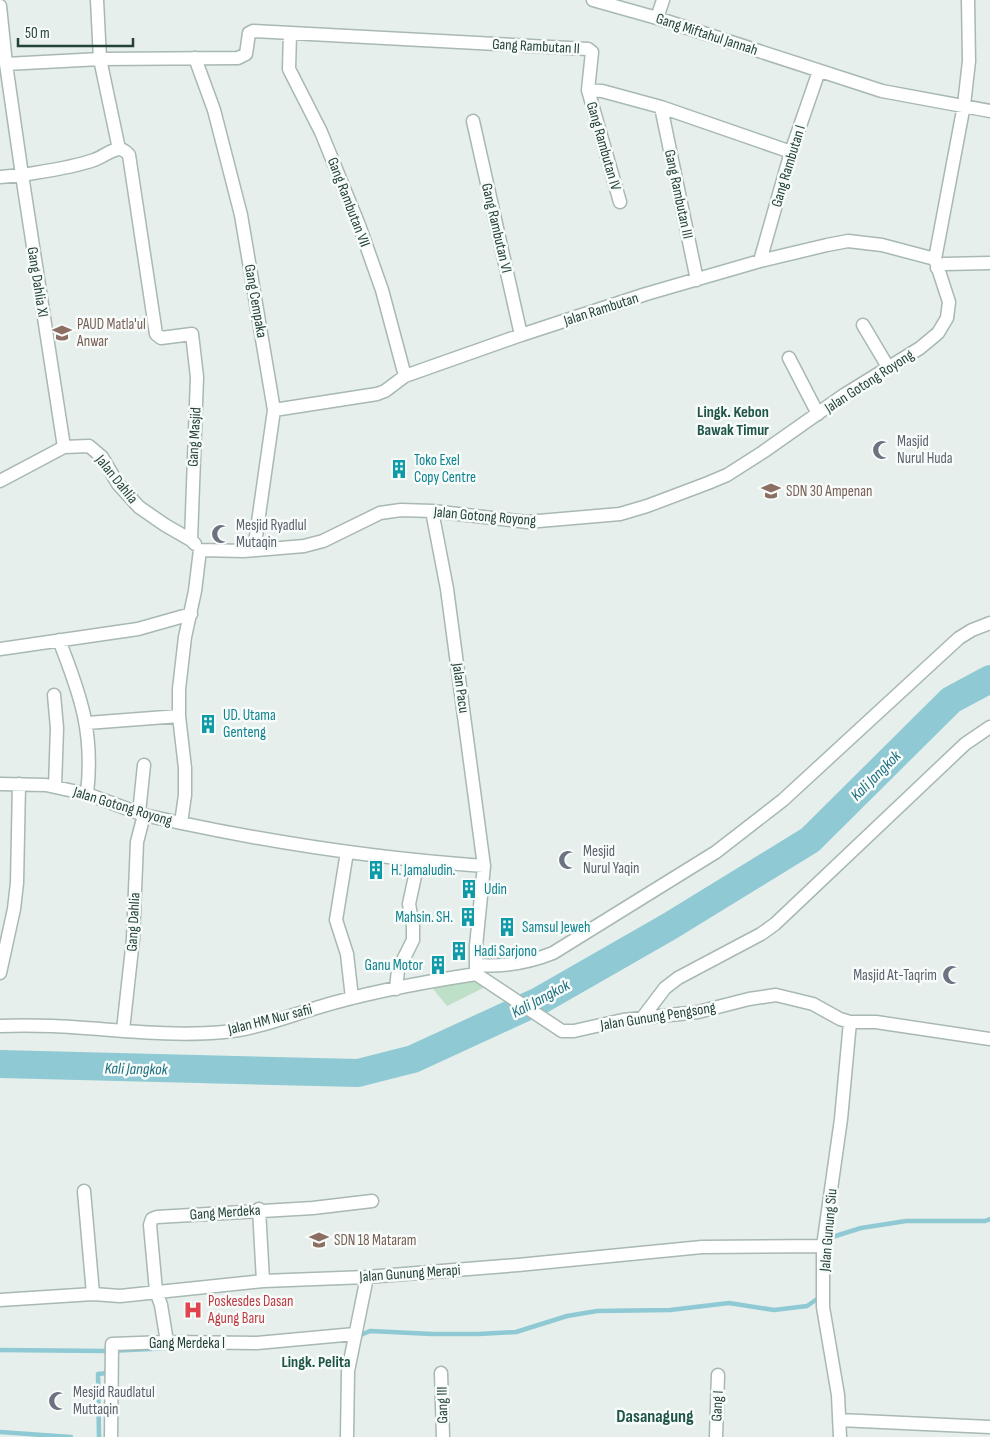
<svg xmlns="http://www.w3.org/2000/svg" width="990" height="1437" font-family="'Sofia Sans Condensed',sans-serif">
<rect width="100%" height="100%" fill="#e6efeb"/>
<!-- green -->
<path fill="#bfe0c8" d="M475,979l10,8 -38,19 -17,-21z"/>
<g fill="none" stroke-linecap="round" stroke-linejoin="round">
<!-- stream -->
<path stroke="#8ec9d4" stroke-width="4.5" d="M826,1239l35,-11 45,-7h79l5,-2
M356,1337l14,-6 62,3h47l37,-2 51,-16 30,-5 73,-1 59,-7 45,7 33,-4 13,-9
M0,1350l108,1 64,-3
M0,1432l71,5
M99,1437l-1,-63 9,-1v-4"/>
<!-- river -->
<path stroke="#8ec9d4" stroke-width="28" d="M0,1064l358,9 55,-14 126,-58 131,-75 140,-86 141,-140 39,-21"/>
<!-- minor casing -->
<g stroke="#a8b8b2" stroke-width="15">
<path id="minor" d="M97,0l3,59 19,90
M593,0l64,18 225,73 108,20
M0,6l6,58
M657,18l6,-18
M290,33l-1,36 32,63 38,93 23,65 23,86
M195,58l19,52 27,105 33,195 -20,140
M588,90l32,112
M661,107l36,173
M473,121l48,214
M0,177l22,-2 42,272
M760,261l31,-109 28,-81
M937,268l7,-4 46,-1
M863,325l25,42
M789,358l29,56
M274,410l103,-16 8,-3 20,-15 116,-41 125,-41 114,-33 67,-16 21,-4 34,4 53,14
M0,481l64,-34 25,-1 13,11 16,27 21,23 26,18 26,15 4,4
M432,511l15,78 37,277 -8,80v28
M191,540l6,-163 -5,-43 -31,4 -5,-4 -27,-179c-3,-3 -5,-6 -10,-6 -9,1 -16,8 -25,11 -23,8 -48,11 -72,15l-16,-111 94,-5 138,-1 8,-4 3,-21 4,-2 335,18 4,3 -4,38 14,1 59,16 130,45
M59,640c22,56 35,93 28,154
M0,649l138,-20 53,-15
M54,695l3,33 -2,59
M87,723l92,-7
M0,784l46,1 41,9 57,21 37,8 4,-28v-27l-6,-52v-27l6,-52 10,-46 5,-41 44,1 60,-5 19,-5 57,-28 21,-3 31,1 95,11 93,-8 27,-8 61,-23 19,-8 36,-23 81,-57 76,-47 18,-15 9,-15 2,-16 -14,-43 29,-154 5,-44 -1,-61
M139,813l5,-48
M181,823c100,21 201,36 303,43
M347,852l-11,68 11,34 5,44
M476,965c27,2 52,-2 77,-12l163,-101 67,-52 176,-162 13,-8 18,-7
M0,973l14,-64 3,-26 2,-99
M476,974l86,57h12l49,-11 75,-8 51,-13 27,-4 37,9 27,15 10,3h26l114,17
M396,989l2,-19 15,-30v-14l-4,-22 9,-42
M643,1017l22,-29 13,-10 83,-44 14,-10 190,-180 25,-17
M0,1026c75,-4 150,13 224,6 32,-3 62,-15 92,-24 51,-16 108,-26 160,-34
M123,1030l10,-91 4,-97 7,-27
M84,1191l9,103
M259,1209l4,72
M0,1300l93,-6 27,2 143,-15 104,-4 151,-12 184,-18 121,-1
M167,1342l-6,-37 -5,-14 -6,-66 2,-6 5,-2 156,-9 59,-7
M441,1373l2,64
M839,1420l151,7
M111,1437l1,-93 55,-2 90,1 98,-9
M347,1437l1,-66 19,-94
M716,1437l2,-62
M840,1437l-2,-42 -15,-88v-61l18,-127 9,-97"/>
</g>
<!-- minor -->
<use href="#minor" stroke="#fff" stroke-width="12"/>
</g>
<!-- icons -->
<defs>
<g id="school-bare" transform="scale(1.5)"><path d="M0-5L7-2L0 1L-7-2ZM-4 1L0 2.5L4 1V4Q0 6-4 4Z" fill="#8d6e63" stroke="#f7fbf9" stroke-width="2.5" paint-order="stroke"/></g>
<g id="mosque-bare" transform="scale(1.5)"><path d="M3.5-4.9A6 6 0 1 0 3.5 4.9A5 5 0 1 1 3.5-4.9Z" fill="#6b7280" stroke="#f7fbf9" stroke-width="2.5" paint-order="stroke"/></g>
<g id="building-bare" transform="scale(1.5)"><path d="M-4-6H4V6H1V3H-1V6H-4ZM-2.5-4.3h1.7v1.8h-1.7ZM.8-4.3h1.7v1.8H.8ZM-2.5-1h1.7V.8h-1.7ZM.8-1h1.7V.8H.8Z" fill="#0f9aa8" stroke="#f7fbf9" stroke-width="2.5" paint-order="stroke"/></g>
<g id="hospital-bare" transform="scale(1.5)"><path d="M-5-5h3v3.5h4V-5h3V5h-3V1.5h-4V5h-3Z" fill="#e0444e" stroke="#f7fbf9" stroke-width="2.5" paint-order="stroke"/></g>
</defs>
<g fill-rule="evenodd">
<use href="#school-bare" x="62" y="333"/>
<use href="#mosque-bare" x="882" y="450"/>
<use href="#building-bare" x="399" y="469"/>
<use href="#school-bare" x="771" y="491"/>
<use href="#mosque-bare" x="221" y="534"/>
<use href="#building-bare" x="208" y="724"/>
<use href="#mosque-bare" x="568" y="860"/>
<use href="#building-bare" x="376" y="870"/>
<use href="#building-bare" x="469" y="889"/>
<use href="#building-bare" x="468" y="917"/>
<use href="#building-bare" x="507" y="927"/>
<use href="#building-bare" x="459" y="951"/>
<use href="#building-bare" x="438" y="965"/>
<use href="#mosque-bare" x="952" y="975"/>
<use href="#school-bare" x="319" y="1240"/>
<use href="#hospital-bare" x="193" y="1310"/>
<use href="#mosque-bare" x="58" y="1401"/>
</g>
<g text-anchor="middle" stroke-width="5" stroke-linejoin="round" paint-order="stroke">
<!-- street labels -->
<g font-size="15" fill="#24423a" stroke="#f7fbf9">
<text transform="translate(707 34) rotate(18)" y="5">Gang Miftahul Jannah</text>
<text transform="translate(536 46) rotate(3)" y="5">Gang Rambutan II</text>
<text transform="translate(604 146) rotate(74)" y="5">Gang Rambutan IV</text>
<text transform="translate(788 166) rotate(-73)" y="5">Gang Rambutan I</text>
<text transform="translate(679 194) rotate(78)" y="5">Gang Rambutan III</text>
<text transform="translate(349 202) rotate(69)" y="5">Gang Rambutan VII</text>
<text transform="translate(497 228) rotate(77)" y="5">Gang Rambutan VI</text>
<text transform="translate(38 282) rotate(81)" y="5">Gang Dahlia XI</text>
<text transform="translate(256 301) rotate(80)" y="5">Gang Cempaka</text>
<text transform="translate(601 309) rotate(-18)" y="5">Jalan Rambutan</text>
<text transform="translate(869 381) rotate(-33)" y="5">Jalan Gotong Royong</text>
<text transform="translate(194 437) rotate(-87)" y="5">Gang Masjid</text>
<text transform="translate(117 479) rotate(51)" y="5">Jalan Dahlia</text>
<text transform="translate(485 516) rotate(5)" y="5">Jalan Gotong Royong</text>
<text transform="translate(461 688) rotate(82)" y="5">Jalan Pacu</text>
<text transform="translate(123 806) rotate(17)" y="5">Jalan Gotong Royong</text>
<text transform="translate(133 922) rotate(-87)" y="5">Gang Dahlia</text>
<text transform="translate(658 1016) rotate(-9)" y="5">Jalan Gunung Pengsong</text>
<text transform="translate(270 1019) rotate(-14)" y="5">Jalan HM Nur safii</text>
<text transform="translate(225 1212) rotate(-4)" y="5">Gang Merdeka</text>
<text transform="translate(828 1230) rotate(-85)" y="5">Jalan Gunung Siu</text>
<text transform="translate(410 1273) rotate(-4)" y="5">Jalan Gunung Merapi</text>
<text x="187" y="1348">Gang Merdeka I</text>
<text transform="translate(442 1405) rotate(-91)" y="5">Gang III</text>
<text transform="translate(717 1406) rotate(-87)" y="5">Gang I</text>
</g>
<!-- education labels -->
<g font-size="15" fill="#785e54" stroke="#f7fbf9" text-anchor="start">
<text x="77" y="329">PAUD Matla'ul<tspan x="77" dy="17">Anwar</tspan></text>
<text x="786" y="496">SDN 30 Ampenan</text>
<text x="334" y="1245">SDN 18 Mataram</text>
</g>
<!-- worship labels -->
<g font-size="15" fill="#5b616d" stroke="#f7fbf9" text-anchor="start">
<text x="897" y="446">Masjid<tspan x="897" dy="17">Nurul Huda</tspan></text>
<text x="236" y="530">Mesjid Ryadlul<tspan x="236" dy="17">Mutaqin</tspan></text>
<text x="583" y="856">Mesjid<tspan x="583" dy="17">Nurul Yaqin</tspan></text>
<text x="937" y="980" text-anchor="end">Masjid At-Taqrim</text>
<text x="73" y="1397">Mesjid Raudlatul<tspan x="73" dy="17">Muttaqin</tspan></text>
</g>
<!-- culture labels -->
<g font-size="15" fill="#0d838f" stroke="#f7fbf9" text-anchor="start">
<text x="414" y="465">Toko Exel<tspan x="414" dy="17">Copy Centre</tspan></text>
<text x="223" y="720">UD. Utama<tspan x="223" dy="17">Genteng</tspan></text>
<text x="391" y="875">H. Jamaludin.</text>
<text x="484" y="894">Udin</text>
<text x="453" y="922" text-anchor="end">Mahsin. SH.</text>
<text x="522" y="932">Samsul Jeweh</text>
<text x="474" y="956">Hadi Sarjono</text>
<text x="423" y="970" text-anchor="end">Ganu Motor</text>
</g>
<!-- health labels -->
<g font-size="15" fill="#be3a42" stroke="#f7fbf9" text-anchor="start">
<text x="208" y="1306">Poskesdes Dasan<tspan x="208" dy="17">Agung Baru</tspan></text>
</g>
<!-- neighbourhood labels -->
<g font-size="16" font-weight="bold" fill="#1f5548" stroke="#f7fbf9">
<text x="733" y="417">Lingk. Kebon<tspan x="733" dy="18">Bawak Timur</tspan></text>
<text x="316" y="1367">Lingk. Pelita</text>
</g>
<!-- water labels -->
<g font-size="16" font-style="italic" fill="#1c6f80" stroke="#f7fbf9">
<text transform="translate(875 775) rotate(-45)" y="6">Kali Jangkok</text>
<text transform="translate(540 998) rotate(-28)" y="6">Kali Jangkok</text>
<text transform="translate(136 1068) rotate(1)" y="6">Kali Jangkok</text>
</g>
<!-- quarter labels -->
<g font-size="18" font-weight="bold" fill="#1f5548" stroke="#f7fbf9">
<text x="655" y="1422">Dasanagung</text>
</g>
</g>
<!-- scale -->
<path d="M18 38v8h115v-8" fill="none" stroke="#24423a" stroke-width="2.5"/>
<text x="25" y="38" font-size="15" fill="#24423a" stroke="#f7fbf9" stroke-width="4" paint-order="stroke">50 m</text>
</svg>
